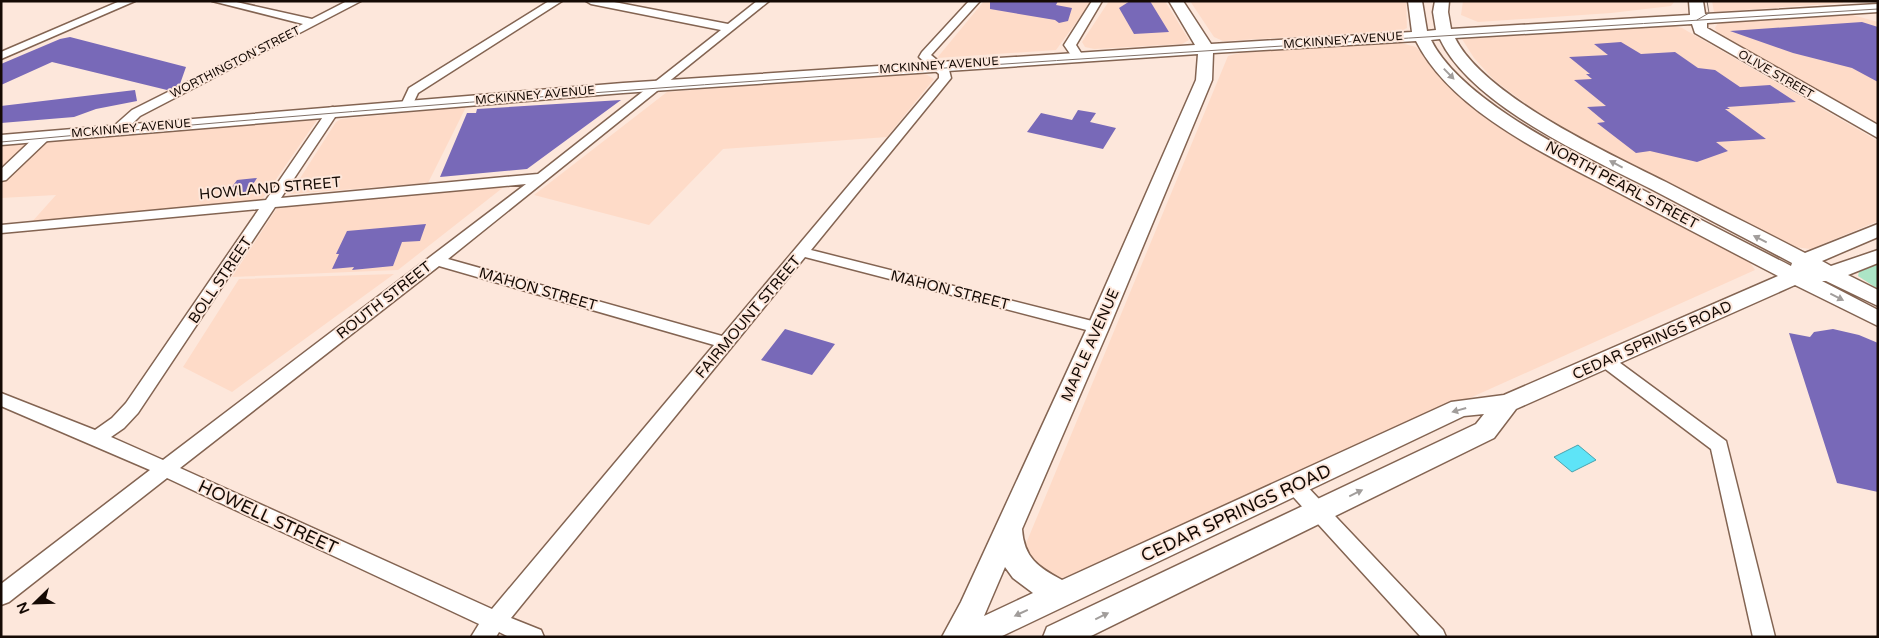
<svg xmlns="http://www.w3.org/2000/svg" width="1879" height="638" font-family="'Varela Round',sans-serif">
<rect width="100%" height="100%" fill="#fde7db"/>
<!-- built -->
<path fill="#fedbc8" d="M984,1h108l-36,49 -119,8z
M1109,1h56l24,39 -7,4 -88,5 -9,-2 -3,-5z
M1190,1h216l1,27 -6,3 -178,10 -9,-4z
M1463,1h212l-4,5 -60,7 -133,9 -17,-7z
M1712,1h131v2l-129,9z
M1849,14l29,8v102l-160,-90 -3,-6 3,-5 5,-1z
M1673,26l9,2 196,113v80l-67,28 -17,-2 -213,-108 -52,-33 -35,-26 -20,-22 -12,-19z
M1383,43h18l15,4 32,37 12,10 144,91 145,76 6,9 -679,305 -19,4 -10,-3 -22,-23v-7l203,-490 12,-3z
M914,73h10l10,6 -47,58 -164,12 -74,76 -115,-30 133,-103z
M466,107l-38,76 -138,11 46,-72 5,-3z
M317,120l-58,84 -229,20 26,-29 -55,3v-53z
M505,186l-107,84 -166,7 45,-69z
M394,274l-162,118 -49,-25 56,-88z"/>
<!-- green -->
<path fill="#ace5c6" d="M1878,264v25l-20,-13 1,-4z"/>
<!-- water -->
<path fill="#5ee4f7" stroke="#48a3ae" d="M1578,445l18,15 -24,12 -18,-15z"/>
<!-- building -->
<path fill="#7869b8" d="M990,1h68l-2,4 16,3 -4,13 -9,2 -4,-3 -65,-11z
M1130,1h20l19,31 -35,2 -15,-26z
M1862,22l16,5v55l-26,-14 -59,-15 -63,-22z
M70,37l116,30 -6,17 -13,6 -115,-28 -51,23v-21l59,-25z
M1621,42l20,12 34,-2 23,16 17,2 25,17 30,-2 26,17 -69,5 3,2h-5l41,30 -50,3 12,9 -31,11 -47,-11 -14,2 -39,-30 8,-1 -18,-15 19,-1 -32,-26 18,-1 -6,-5h4l-21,-17 39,-2 -14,-11z
M135,90l2,11 -41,8 -22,8 -73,6v-17z
M621,100l-94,69 -87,8 27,-64h9l1,-4z
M1078,110l18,3 -6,9 26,6 -13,21 -76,-17 14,-19 31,7z
M257,178l-10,16 -21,1 11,-15z
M426,224l-6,17 -18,1 -9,24 -41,4 2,-3 -22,2 7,-15h-3l11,-23z
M785,329l50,15 -23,31 -51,-15z
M1833,329l26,6 19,8v149l-41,-9 -48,-150 21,4 4,-5z"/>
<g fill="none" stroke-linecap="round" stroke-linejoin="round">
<!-- street casing -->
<g stroke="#836452" stroke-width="3">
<path id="street" d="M120,1h15l-134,58v-7z
M212,1h20l80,18 35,-18h14l-221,115 -16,16h-10l-1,-3 1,-3 18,-16 171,-86z
M549,1h13l-144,92 -7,15h-8l-2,-3 8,-17z
M586,1h23l119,23 29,-23h12l-321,258 274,77 217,-258v-4l-20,-17 3,-5 47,-51h11l-49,54 18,15 2,8 -140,172 293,74 2,4 -2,4 -6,1 -293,-76 -294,361 30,12 3,7h-35l-10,-5 -3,5h-25l8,-13 -312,-146 -158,124 -8,3v-21l149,-114 -149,-64v-13l94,37 17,-12 14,-15 133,-194 -258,24v-8l265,-25 63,-92 4,-1 6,4 -58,87 257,-24 183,-144 -130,-26zM526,184l-363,276 -52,-23 13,-9 14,-15 137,-206zM439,266l275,79 -222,264 -312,-141z
M1092,1h10l-26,44 7,11 -2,2h-8l-9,-13z
M44,132l6,4 -1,3 -43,41 -5,1v-12l38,-36z
M1606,355l6,2 114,84 49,196h-22l-42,-188 -111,-84 -3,-4 3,-4z
M1294,478l7,2 142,150 3,7h-25l-134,-147 -3,-5 3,-5z"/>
</g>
<!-- secondary casing -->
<g stroke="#836452" stroke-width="3">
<path id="secondary" d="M1169,1h14l28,43 201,-12 -4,-31h14l5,30 9,-1 -3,-18 2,-11h14l-1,11 3,17 239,-14 -1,-14h14l2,13 173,-10v8l-171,11v5l171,97v13l-183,-105 -3,-9 -237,14c29,58 153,115 211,144 46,24 93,47 139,71l73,-29v13l-56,24 9,5 47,-16v13l-30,12 30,15v16l-52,-25h-4l56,29v16l-83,-41 -279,124 -22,29 -405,199h-46l4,-10 429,-203 8,-10 -20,2 -464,221h-58l19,-35 126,-274 109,-248 2,-26 -575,39 -622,52v-10l622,-52 572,-38zM1440,39c31,66 148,118 211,150 47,25 94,49 141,74l-1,3c-51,-26 -101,-52 -152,-78 -61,-32 -177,-86 -208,-148zM1416,41c37,73 138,117 207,154 52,27 103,54 155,81l-274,119 -53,7 -389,178c-24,-13 -38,-22 -40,-51l87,-201 103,-248 1,-27zM1005,567l8,11 20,15 -49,23z"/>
</g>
<!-- street -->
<use href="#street" fill="#fff" fill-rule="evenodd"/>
<!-- secondary -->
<use href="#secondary" fill="#fff" fill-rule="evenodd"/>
<!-- tram -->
<path stroke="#827269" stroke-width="1" d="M1697,20l12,-7 -2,-12
M1,142c625,-58 1251,-94 1877,-133"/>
</g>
<!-- one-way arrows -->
<defs><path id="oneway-solid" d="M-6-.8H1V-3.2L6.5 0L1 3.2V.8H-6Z" transform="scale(1.25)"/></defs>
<g fill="#a19d9b">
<use href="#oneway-solid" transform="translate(1449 74) rotate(46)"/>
<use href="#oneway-solid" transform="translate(1616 164) rotate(-152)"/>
<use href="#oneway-solid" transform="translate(1760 239) rotate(-153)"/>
<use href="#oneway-solid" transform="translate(1837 297) rotate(27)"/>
<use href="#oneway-solid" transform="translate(1459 410) rotate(164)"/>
<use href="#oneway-solid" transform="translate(1356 493) rotate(-26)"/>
<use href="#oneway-solid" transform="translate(1021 613) rotate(155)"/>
<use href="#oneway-solid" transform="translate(1102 616) rotate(-26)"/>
</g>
<g text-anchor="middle" stroke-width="4" stroke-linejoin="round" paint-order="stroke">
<!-- far-street labels -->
<g font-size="12" fill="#150a04" stroke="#fde7db">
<text transform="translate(1343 40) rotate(-4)" y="4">MCKINNEY AVENUE</text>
<text transform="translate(235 62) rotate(-27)" y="4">WORTHINGTON STREET</text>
<text transform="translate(939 65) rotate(-4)" y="4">MCKINNEY AVENUE</text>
<text transform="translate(1776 74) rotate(30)" y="4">OLIVE STREET</text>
<text transform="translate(535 95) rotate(-5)" y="4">MCKINNEY AVENUE</text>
<text transform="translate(131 128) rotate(-5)" y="4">MCKINNEY AVENUE</text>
</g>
<!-- street labels -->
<g font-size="15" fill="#150a04" stroke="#fde7db">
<text transform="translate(1622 185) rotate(28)" y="5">NORTH PEARL STREET</text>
<text transform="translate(270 188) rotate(-5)" y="5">HOWLAND STREET</text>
<text transform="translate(220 280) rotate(-56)" y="5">BOLL STREET</text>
<text transform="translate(538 289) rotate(16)" y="5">MAHON STREET</text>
<text transform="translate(950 290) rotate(14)" y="5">MAHON STREET</text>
<text transform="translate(384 300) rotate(-38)" y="5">ROUTH STREET</text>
<text transform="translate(748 317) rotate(-50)" y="5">FAIRMOUNT STREET</text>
<text transform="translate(1652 340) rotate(-24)" y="5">CEDAR SPRINGS ROAD</text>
<text transform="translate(1090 345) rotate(-66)" y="5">MAPLE AVENUE</text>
</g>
<!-- near-street labels -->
<g font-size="18" fill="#150a04" stroke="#fde7db">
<text transform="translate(1236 513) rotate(-25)" y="6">CEDAR SPRINGS ROAD</text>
<text transform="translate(268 517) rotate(25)" y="6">HOWELL STREET</text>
</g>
</g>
<!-- border -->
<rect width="1879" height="638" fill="none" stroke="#150a04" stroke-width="5"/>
<!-- north arrow -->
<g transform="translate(35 603) rotate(247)" stroke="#fde7db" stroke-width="4" paint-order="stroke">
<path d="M0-4L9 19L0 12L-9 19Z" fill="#150a04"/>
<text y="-8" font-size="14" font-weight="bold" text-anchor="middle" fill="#150a04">N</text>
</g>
</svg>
